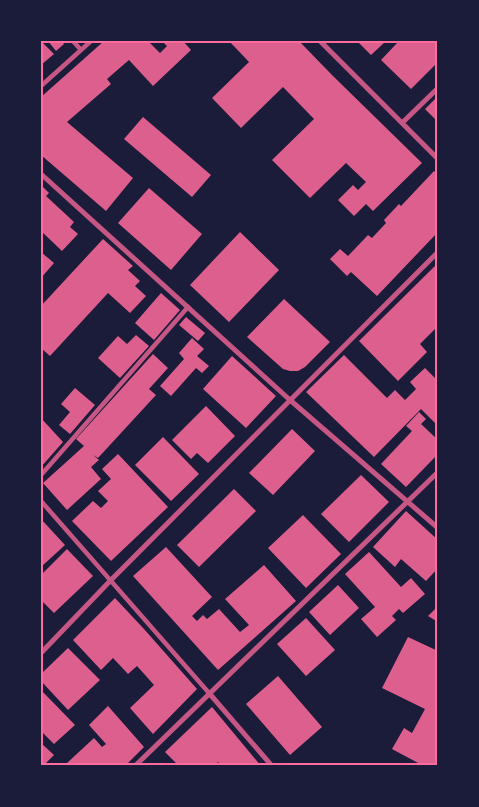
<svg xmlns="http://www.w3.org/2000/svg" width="479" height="807" font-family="Jost,sans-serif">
<rect width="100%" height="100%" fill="#1b1b3a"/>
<!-- building -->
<path fill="#dd5f8e" d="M41,41l13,13 -13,11z
M48,41h14l2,3 -8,7z
M104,41h44l12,12 7,-7 -5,-5h21l8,9 -38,36 -24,-26 -22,19 4,5 -44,38 66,56 -27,33 -65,-56v-58z
M229,41h70l33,34 90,88 -49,48 -7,-7 -12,12 -16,-16 15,-15 5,5 8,-8 -20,-19 -36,35 -38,-38 42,-41 -31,-32 -42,41 -29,-30 37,-36z
M357,41h29l-15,14z
M399,41h36l3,3v18l-27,27 -30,-29z
M438,96v26l-13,-13z
M143,117l68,58 -19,22 -68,-58z
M434,171l4,3v58l-61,64 -26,-24 -4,4 -17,-17 10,-10 8,7 20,-21 4,3 14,-15 -2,-3 15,-16 2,2z
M41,185l8,8 -3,3 28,26 -4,5 8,7 -16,17 -21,-20z
M149,188l53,46 -31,36 -53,-47z
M240,232l39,38 -50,52 -39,-37z
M103,239l30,27 -5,4 12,11 -5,5 11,10 -16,17 -22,-20 -58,63 -9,-8v-42z
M41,252l13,11 -13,15z
M438,263v63l-18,18 7,8 -29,29 -39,-40z
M161,293l19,17 -26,30 -19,-17z
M284,299l46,43 -25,25 -7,4h-8l-7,-2 -36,-32z
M186,317l19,16 -7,8 -19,-16z
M136,335l13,11 -29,32 -22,-20 20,-22 9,8z
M192,338l12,11 -7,7 12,10 -7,7 -6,-5 -25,28 -11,-10 24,-27 -5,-6z
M153,354l15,14 -19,21 7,6 -58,63 -5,-3 6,5 -8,7 10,12 -34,31 -24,-27 41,-37 -8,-7z
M344,355l43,43 8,-8 10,10 11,-11 -6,-7 15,-14 13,13v15l-2,1 2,2v27l-17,-17 -47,48 -68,-65z
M232,356l44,40 -30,32 -43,-39z
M75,388l20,17 -25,29 -11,-9 11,-13 -9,-8z
M206,406l29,30 -27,27 -11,-10 -6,6 -19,-19z
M419,412l7,7 -5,5 17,16v14l-32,33 -25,-23 31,-33 -6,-5z
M41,418l22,24 -22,25z
M292,429l23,22 -42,44 -24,-22z
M163,437l36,37 -28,27 -36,-36z
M118,454l50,53 -57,54 -39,-40 21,-20 8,7 7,-7 -10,-10 13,-12 -9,-10z
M361,475l28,27 -40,40 -28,-28z
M234,489l22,22 -57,56 -22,-22z
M406,511l32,29v28l-12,13 -25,-22 -6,8 -22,-20z
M303,515l38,39 -35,34 -38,-40z
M41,519l24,26 -24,22z
M166,547l46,50 -20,19 5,5 6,-6 4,4 12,-10 21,23 9,-7 -24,-26 39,-34 32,36 -78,69 -85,-94z
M67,549l26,27 -39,37 -13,-13v-25z
M369,552l32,35 10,-9 14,16 -22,19 -4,-4 -7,7 4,4 -19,17 -16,-18 14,-12 -30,-33z
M338,585l21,23 -29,27 -21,-23z
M115,598l29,31 53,60 -44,45 -23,-26 24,-23 -17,-19 -9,8 -15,-16 -12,12 -28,-30z
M438,606v16l-10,-6z
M306,618l29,32 -29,26 -29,-32z
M408,637l30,14v115h-19l1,-2 -28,-15 12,-21 8,5 13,-24 -43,-21z
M68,648l32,32 -32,30 -27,-29v-7z
M278,676l44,51 -32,28 -44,-51z
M41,690l34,35 -21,19 -13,-13z
M108,706l36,41 -19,19h-56l-2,-3 27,-25 8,9 4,-3 -17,-19z
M212,707l49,59h-39l-4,-4 -4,4h-35l-14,-14z
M41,743l13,12 -11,11h-2z"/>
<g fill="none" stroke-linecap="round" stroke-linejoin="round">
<!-- pedestrian -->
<path stroke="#c65784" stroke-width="4.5" d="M73,41l8,9
M41,86l50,-45
M41,475l147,-168
M41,501l168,192"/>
<!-- minor -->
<path stroke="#c65784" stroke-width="5" d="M320,41l118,118
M402,123l36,-35
M41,174l249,226 148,128
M41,653l70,-73 327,-328
M209,693l63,73
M135,766l303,-294"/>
</g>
<!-- border -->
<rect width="479" height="807" fill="none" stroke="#1b1b3a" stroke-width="85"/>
<rect x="42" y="42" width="394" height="722" fill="none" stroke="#ff6b9d" stroke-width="2"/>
</svg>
